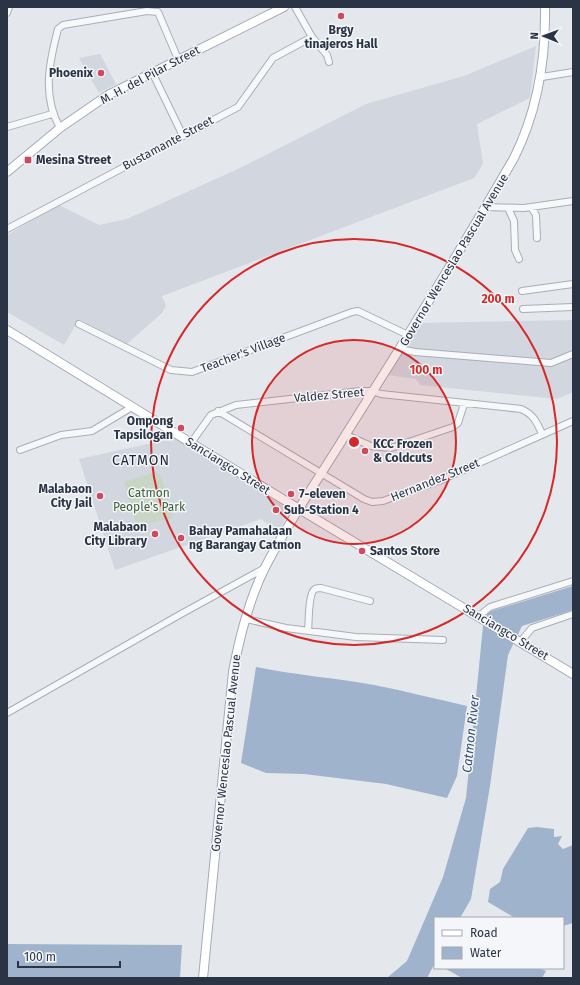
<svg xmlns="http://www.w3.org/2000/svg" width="580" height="985" font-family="'Fira Sans',sans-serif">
<rect width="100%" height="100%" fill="#e4e7ec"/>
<!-- built -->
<path fill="#d2d6de" d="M536,46l-6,52 -53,26 6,40 -9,14 -312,118 4,10 -4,7 -35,31 -48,-25 -15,26 -57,-33v-77l52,-30 40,20 28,-6 113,-51 126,-64 98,-28z
M100,54l16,30 -17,9 -20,-35z
M573,320v72l-16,7 -137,-14 -4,-6 -28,-4 31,-52z
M175,438l115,72 -12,22 -17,-13 -146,51 -36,-111z"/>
<!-- green -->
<path fill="#c9d6c5" d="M155,472l6,4 12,41 -36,10 -13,-45z"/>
<!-- water -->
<path fill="#9fb4cc" d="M573,586v24l-51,16 -14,29 -18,131 -19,113 -11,19h-25v45l-8,15h-40l20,-17 36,-84 23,-79 17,-172 5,-14z
M256,667c39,8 79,11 118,18 31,6 62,14 93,21l-10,70 -10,22 -61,-14 -82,-10 -38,-1 -25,-10z
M537,827l17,2v8l8,-1 -4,8 5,5 10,-4v78l-10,3v-8h-48l-27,-16 2,-13 10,-7 3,-13 25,-41z
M7,944l175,1 -2,33h-173z
M538,968l8,3 -4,7h-80l-16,-9z"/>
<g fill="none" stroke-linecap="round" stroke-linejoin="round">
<!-- minor casing -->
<g stroke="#a9aeb7" stroke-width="8">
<path id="minor" d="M295,7l17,30 15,18 2,7
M7,13l2,-6
M152,72l31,64
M542,77l31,-5
M7,127l45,-13
M60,128c-18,-32 -11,-65 -2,-99l5,-4 84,-14 11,1 20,47
M486,207l38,1 49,-7
M531,207l5,8 1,23
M508,208l6,13 1,29 4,9
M7,229l231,-122 35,-49 39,-21
M522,291l51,-7
M523,309l50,-2
M79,324l92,46 21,2 160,-60 6,-1 50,24
M400,349l15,3 136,11 22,-9
M218,411l146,88 8,3 11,-1 58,-21 132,-59
M346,435l25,11 20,2 62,-21 5,-4 6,-19
M191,443l20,-28 25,-10 125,-14h11l9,3 140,15c12,5 16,13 21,25
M20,450l41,-15 31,-4 40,-24
M479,616l11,-9 83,-26
M246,619l40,9 70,9 87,3
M308,631c1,-8 0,-38 7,-42 2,-1 4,-1 6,-1l49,13
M521,641l11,-13 41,-14
M7,713l174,-99 84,-46"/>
</g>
<!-- major casing -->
<g stroke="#a3abb8" stroke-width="10">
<path id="major" d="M7,172l53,-44 48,-33 176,-88
M7,330l264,162 302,182
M203,978l30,-306c7,-38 18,-80 37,-114 23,-43 51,-83 76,-124 58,-91 114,-183 168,-276 24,-48 32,-98 31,-151"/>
</g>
<!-- minor -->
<use href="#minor" stroke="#f7f8fa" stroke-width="6"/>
<!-- major -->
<use href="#major" stroke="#fff" stroke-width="8"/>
</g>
<!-- distance rings -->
<circle cx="354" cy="442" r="102" fill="#d62828" fill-opacity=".12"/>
<g fill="none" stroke="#d62828" stroke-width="2">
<circle cx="354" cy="442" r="102"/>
<circle cx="354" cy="442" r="203"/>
</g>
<!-- markers -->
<g fill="#d1495b" stroke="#f4f6f9" stroke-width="1.5">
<circle cx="341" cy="16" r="4"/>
<circle cx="101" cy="73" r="4"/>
<rect x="24" y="156" width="8" height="8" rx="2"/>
<circle cx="181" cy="428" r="4"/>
<circle cx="365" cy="451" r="4"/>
<circle cx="291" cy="494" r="4"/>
<circle cx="100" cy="496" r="4"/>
<circle cx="276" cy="510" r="4"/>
<circle cx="155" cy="534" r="4"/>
<circle cx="181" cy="538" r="4"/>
<circle cx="362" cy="551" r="4"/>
</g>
<g text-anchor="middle" stroke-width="3" stroke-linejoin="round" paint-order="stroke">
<!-- poi labels -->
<g font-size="12" font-weight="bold" fill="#2b3445" stroke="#f4f6f9" text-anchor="start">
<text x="341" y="34" text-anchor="middle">Brgy<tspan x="341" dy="14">tinajeros Hall</tspan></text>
<text x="93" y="77" text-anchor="end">Phoenix</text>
<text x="36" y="164">Mesina Street</text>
<text x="173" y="425" text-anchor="end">Ompong<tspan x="173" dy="14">Tapsilogan</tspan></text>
<text x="373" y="448">KCC Frozen<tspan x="373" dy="14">&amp; Coldcuts</tspan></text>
<text x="92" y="493" text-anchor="end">Malabaon<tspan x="92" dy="14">City Jail</tspan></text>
<text x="299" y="498">7-eleven</text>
<text x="284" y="514">Sub-Station 4</text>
<text x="147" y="531" text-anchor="end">Malabaon<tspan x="147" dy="14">City Library</tspan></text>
<text x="189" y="535">Bahay Pamahalaan<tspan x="189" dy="14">ng Barangay Catmon</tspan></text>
<text x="370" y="555">Santos Store</text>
</g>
<!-- street labels -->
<g font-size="12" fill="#2b3445" stroke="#f4f6f9">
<text transform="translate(150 75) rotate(-28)" y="4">M. H. del Pilar Street</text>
<text transform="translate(168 143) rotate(-28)" y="4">Bustamante Street</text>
<text transform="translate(454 260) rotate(-59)" y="4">Governor Wenceslao Pascual Avenue</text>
<text transform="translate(243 353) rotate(-21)" y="4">Teacher's Village</text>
<text transform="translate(329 395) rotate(-5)" y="4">Valdez Street</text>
<text transform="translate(228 466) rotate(32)" y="4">Sanciangco Street</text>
<text transform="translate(435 480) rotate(-22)" y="4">Hernandez Street</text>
<text transform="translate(506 632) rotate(31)" y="4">Sanciangco Street</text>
<text transform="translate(226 753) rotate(-84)" y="4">Governor Wenceslao Pascual Avenue</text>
</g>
<!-- park labels -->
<g font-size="12" fill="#3f6138" stroke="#f4f6f9">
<text x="149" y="497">Catmon<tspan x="149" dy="14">People's Park</tspan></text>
</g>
<!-- water labels -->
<g font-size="13" font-style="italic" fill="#34527a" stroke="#f4f6f9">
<text transform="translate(470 734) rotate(-84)" y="5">Catmon River</text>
</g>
<!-- quarter labels -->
<g font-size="14" letter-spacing="1" fill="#1d2536" stroke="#f4f6f9">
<text x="141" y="465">CATMON</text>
</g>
</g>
<circle cx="354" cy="442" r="6" fill="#d62828" stroke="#f4f6f9" stroke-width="2"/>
<g font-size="12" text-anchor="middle" font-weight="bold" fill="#d62828" stroke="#f4f6f9" stroke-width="3" stroke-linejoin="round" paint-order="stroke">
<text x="498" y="303">200 m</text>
<text x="426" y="374">100 m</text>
</g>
<!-- border -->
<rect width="580" height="985" fill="none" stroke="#2b3445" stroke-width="16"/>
<!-- legend -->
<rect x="434" y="917" width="130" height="52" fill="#f4f6f9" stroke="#a4a8b1"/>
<rect x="442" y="930" width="20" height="6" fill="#ffffff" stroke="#a4a8b1"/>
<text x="470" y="937" font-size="12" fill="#2b3445">Road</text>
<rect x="442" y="947" width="20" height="12" fill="#9fb4cc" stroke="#a4a8b1"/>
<text x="470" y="957" font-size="12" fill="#2b3445">Water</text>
<!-- north arrow -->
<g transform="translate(544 36) rotate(271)" stroke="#f4f6f9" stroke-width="3" paint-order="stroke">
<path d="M0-3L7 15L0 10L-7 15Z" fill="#2b3445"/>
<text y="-6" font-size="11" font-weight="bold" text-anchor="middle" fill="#2b3445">N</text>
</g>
<!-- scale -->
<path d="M18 961v6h102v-6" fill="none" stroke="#2b3445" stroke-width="2"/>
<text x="24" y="961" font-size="12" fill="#2b3445" stroke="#f4f6f9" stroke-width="3" paint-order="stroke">100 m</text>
</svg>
